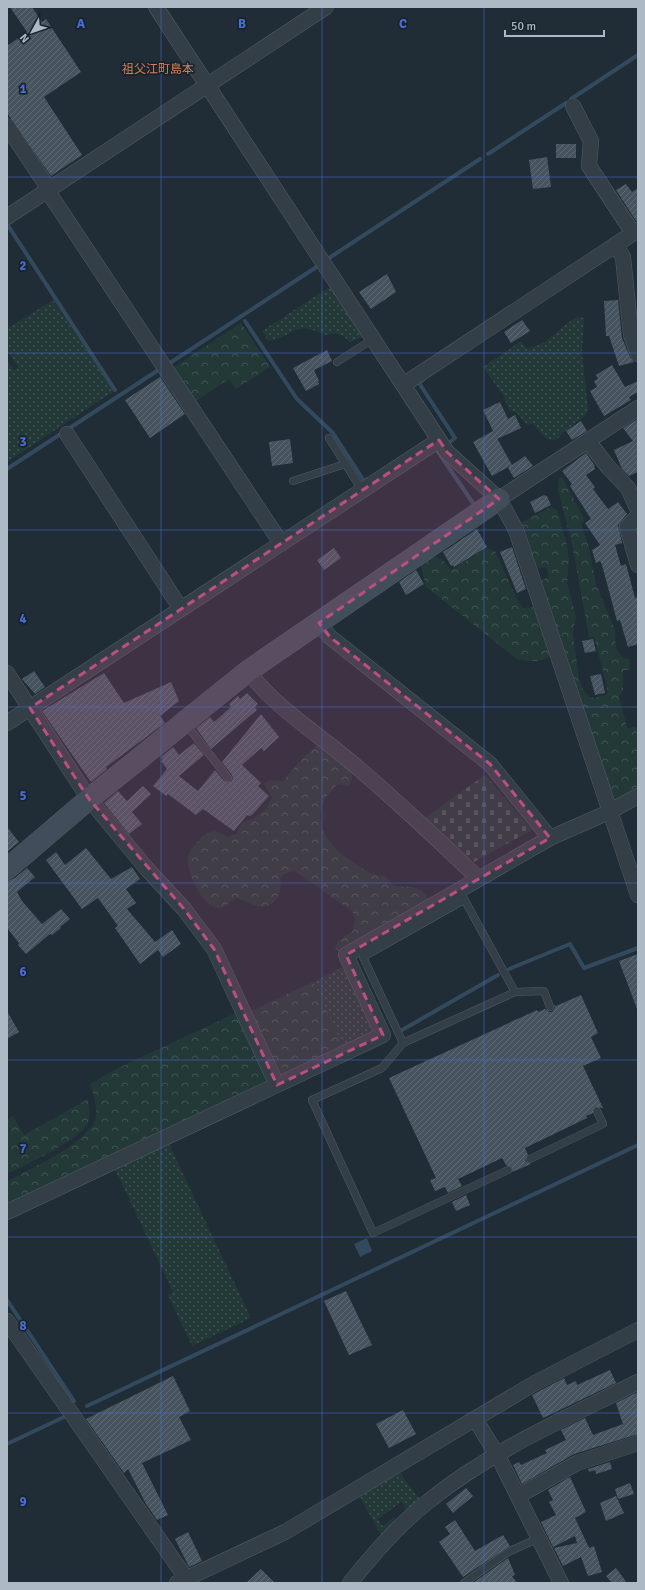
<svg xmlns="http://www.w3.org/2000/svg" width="645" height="1590" font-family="Signika,'Noto Sans JP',sans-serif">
<defs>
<pattern id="grass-dots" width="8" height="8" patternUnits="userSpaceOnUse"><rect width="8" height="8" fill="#233938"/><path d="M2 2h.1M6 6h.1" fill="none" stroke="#405453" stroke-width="1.8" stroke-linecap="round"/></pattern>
<pattern id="forest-crowns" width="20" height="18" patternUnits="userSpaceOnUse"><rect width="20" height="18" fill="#233938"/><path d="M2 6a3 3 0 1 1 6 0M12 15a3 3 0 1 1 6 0" fill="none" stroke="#405453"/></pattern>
<pattern id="cemetery-stones" width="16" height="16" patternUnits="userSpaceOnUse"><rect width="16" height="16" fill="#233938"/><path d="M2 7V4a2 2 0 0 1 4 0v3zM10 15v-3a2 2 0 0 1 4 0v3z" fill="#405453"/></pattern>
<pattern id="building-hatch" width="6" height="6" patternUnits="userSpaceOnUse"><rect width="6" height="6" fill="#465460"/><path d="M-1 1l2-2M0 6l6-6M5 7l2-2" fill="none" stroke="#5e6a75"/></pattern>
</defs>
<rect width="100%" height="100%" fill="#202c36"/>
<!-- grass -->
<path fill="url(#grass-dots)" d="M331,286l33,50 -14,6c-10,-9 -12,-10 -25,-7 -33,-16 -29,2 -57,6l-6,-10z
M53,300l61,91 -107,71v-102l7,10 4,-3 -11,-17v-21z
M578,317l6,1 -2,35 6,55 -1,6 -26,20 -1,3 -6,3 -8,-1 -13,-15 -6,1 -10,-12 -8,-3 -6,-15 -20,-28 38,-26 5,7c22,-1 32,-22 52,-31z
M345,966l30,67 -31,15 -31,-66z
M168,1142l83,176 -59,28 -24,-51 5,-3 -59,-125z
M399,1471l22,30 -12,12 -8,-11 -23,17 5,7 11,-9 4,5 -15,16 -24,-42z"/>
<!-- forest -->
<path fill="url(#forest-crowns)" d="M241,323l29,44 -34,22 -7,-10 -36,24 -22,-34z
M562,477l23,43 -4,4 8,23 7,37 19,46 1,19 7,9 6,1 1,11h-7v20l-4,6 8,32 9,-1 2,4v59l-23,14 -77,-222 11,-5 -3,-10 -12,2 -14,-43 2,-4 29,-15 6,3 10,35 2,15 -2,23 9,33 -3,17 6,46 4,11 7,7 4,1 12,-3 2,-3 -13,-52 -2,-3h-4l-17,-93 -14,-54 1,-12z
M487,548l8,3 21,46 7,11 9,-1 5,2 15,46c-11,8 -22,7 -35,4l-91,-72 -6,-24 14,-7 8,3 9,11z
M319,744c11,9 43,26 30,42l-11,-2c-35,30 -13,62 19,81 9,6 17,11 28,11l9,10c17,2 27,-2 36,16l-91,50 -4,-5 3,-6 15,-10 2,-13 -3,-7 -58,-40 -10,3 -4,5c3,14 -6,31 -22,27 -8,-2 -14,-6 -22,-8 -4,2 -8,7 -12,9 -20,7 -38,-35 -36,-50 1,-5 5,-10 8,-13 6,-9 10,-11 20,-13l11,6 9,-3 6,-11 5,-3 6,-1 14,-11 5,-11 -8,-13 6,-4 13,1 19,-22z
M313,982l31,66 -63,30 -32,-66z
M240,1011l30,71 -263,125v-26c23,-12 79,-37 88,-61 4,-10 -2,-26 -5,-36l28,-16z
M88,1099c1,8 3,16 0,24 -8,17 -63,42 -81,51v-54l6,-4 11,19z"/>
<!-- cemetery -->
<path fill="url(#cemetery-stones)" d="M485,775l47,55 -58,32 -52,-42z"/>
<!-- water -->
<path fill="#334a5e" d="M367,1238l5,13 -12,6 -6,-13z"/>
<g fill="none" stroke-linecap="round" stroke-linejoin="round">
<!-- stream -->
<path stroke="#334a5e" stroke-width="4" d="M571,99l67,-44
M488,154l78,-51
M7,224l108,166
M329,258l151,-99
M245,321l52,78 36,34 31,48 4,-2
M170,363l148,-97
M423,380l-4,3 36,55 -5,4
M436,449l37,54
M7,469l153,-100
M509,969l61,-25 14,24 54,-20
M402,1030l96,-55
M7,1300l67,101
M87,1406l551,-261
M7,1444l57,-27"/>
</g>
<!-- building -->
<path fill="url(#building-hatch)" d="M10,7h22l10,15 4,-3 35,53 -37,25 38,58 -31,21 -44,-63v-67l20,-14z
M556,144h20v14h-20z
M547,157l4,30 -18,2 -4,-29z
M626,184l6,8 6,-4v33h-2l-20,-31z
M387,274l9,18 -25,17 -12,-17z
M618,300l4,38 8,19 4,5 -15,4 -10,-30h-3l-2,-35z
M522,320l8,11 -19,12 -7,-11z
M327,350l5,11 -18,9 5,11 -1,1 1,2 -13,7 -13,-23z
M612,365l13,22 13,-6v11l-9,5 2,3 -27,16 -14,-25 7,-4 -3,-6 4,-2 -2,-4z
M160,377l25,37 -35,24 -25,-38z
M500,402l8,17 7,-4 6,13 -24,11 -14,-29z
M638,419v53l-9,4 -7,-7 -8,-19 19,-9 -10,-13z
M581,421l6,10 -15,9 -6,-9z
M493,431l19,34 13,-9 8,10 -19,12 -6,-10 2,-2 -18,10 -19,-34z
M290,439l3,24 -21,3 -3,-24z
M586,453l9,13 -1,1 1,2 -9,6 9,12 -2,2 15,20 10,-7 9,12 -9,11 4,18 -7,2 6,21 5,-2 9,34 3,-1v47l-10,3 -8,-27 -3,1 -15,-56 -2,-4 -4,2 -4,-13 8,-5 -15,-22 6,-4 -21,-33 2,-2 -10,-13z
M544,495l3,1 4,9 -16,8 -5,-11z
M477,529l10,18 -33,20 -1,-2 -2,1 -8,-14z
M512,547l14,42 -9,4 -17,-41z
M334,548l7,10 -17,12 -7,-10z
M416,570l8,14 -18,11 -7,-13z
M593,639l3,12 -11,2 -3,-12z
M34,671l11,16 -10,7 -13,-15z
M104,673l20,30 47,-21 8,19 -19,15 5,7 -59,44 1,2 -16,13 -49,-71z
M601,674l4,19 -10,2 -5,-19z
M247,693l11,11 -3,3 2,3 -46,39 -15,-21 14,-11 4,5 17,-15 -2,-3 9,-8 2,3z
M261,714l18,23 -15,14 -3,-3 -19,17 19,18 -3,3 11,10 -17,19 -3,1 -2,-1 -13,16 -31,-22 -7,6 -28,-21 -2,2 -13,-10 14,-17 -6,-8 2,-1 -2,-3 12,-10 6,8 15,-12 10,12 -25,21 19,15 17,-21 9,11 7,1 2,-3 -1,-4 -10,-13z
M143,786l8,8 -19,18 10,12 -13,10 -25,-31 14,-12 9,10z
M7,827l12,15 -12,10z
M86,848l25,31 21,-12 8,12 -14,10 10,14 -9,6 28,33 17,-12 9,14 -18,13 -5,-7 -18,14 -25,-36 3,-2 -20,-28 -16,11 -36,-49 10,-8 9,13z
M27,868l8,9 -18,15 5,9 20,23 19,-15 9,10 -10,8 1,1 -9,7 -2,-1 -24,20 -8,-9 1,-2 -12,-15v-47l8,-3z
M638,954v54l-1,1 -18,-48z
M581,995l17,38 -7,4 10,21 -18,8 20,42 -8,-1 -2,6 -7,3 1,2 -62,30 3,7 -3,6 6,3 -19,8v-4l-6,-3 -4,-7 -44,21 4,7 -14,7 -3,-6 -10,4 -5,-11 6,-2 -47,-100 148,-68 1,2 7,-3 4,3h3l3,-4 -1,-3 2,1z
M7,1011l12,21 -12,7z
M466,1195l4,10 -14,6 -4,-9z
M346,1291l26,54 -23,10 -25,-54z
M610,1370l6,13 -73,35 -11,-23 32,-17 3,7 9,-4 1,4z
M173,1376l17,35 -11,6 12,23 -49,23 26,52 -11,5 -11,-16 -18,-35 -4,4 -38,-54z
M638,1392v42l-64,20 -52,30 -9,-19 6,-3 2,3 26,-12 -2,-3 21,-10 -5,-10 24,-12 8,17 30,-11 -7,-21z
M403,1410l13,24 -27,14 -13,-24z
M610,1462l2,7 -16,5 -1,-4 -6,2 -1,-3z
M570,1477l16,35 -11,6 14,30 5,-2 8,26 -14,4 -7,-19 -18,9 -9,-18 23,-5 -2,-7 -22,11 -12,-25 15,-7 -7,-13 4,-2 -5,-10z
M630,1483l4,11 -16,5 -3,-10z
M466,1488l7,8 -20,17 -7,-9z
M616,1496l8,17 -18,8 -6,-18z
M455,1520l20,31 28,-16 7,11 -47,31 -24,-35 11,-8 -5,-7z
M188,1532l14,29 -13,6 -14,-28z
M508,1558l7,17 -3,1 5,7h-44z
M616,1568l11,15h-15l-6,-7z
M261,1569l14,14h-29z"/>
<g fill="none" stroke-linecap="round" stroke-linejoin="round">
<!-- lane casing -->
<g stroke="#515c65" stroke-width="8">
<path id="lane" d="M337,362l36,-23
M329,438l33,52
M293,481l52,-17
M185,723l43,55
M463,897l52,95
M403,1043l-40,-86 101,-57
M530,1159l73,-35 -6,-13
M508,1170l-135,63 -61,-133 70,-32 21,-25 112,-51 29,-1 6,16
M464,1583l44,-31 31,-14"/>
</g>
<!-- street casing -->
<g stroke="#515c65" stroke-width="16">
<path id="street" d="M156,7l291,445 52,47 17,31 122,365
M573,106l18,35 -2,25 44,67
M7,126l42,63
M47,190l234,353
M7,217l319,-210
M615,245l8,12 8,78 7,19
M403,385l235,-155
M67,434l114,175
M588,441l20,26 20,21 10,22
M499,499l139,-91
M638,516l-11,11 11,38
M319,623l11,14 160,127 60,74
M248,671c26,35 64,59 97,86 46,38 90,80 133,121
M7,673l82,126 58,70 37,40 30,40 63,136
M7,723l432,-283
M7,1212l376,-177 -37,-80 204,-117 59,-26 29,-16
M7,1321l179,257
M475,1419l24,39 62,125
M518,1496l59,-33 61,-20
M177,1583l108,-51 250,-149 103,-53
M350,1583c23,-29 50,-60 80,-83 62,-50 137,-82 208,-118"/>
</g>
<!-- secondary casing -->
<g stroke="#515c65" stroke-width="22">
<path id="secondary" d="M7,869l82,-70 159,-128 251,-172"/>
</g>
<!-- lane -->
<use href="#lane" stroke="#333e47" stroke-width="7"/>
<!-- street -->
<use href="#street" stroke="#333e47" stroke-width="15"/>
<!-- secondary -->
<use href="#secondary" stroke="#414d5a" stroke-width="21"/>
</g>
<!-- marked area -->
<path fill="#bb5080" fill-opacity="0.2" stroke="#bb5080" stroke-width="3" stroke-dasharray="8 5" stroke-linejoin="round" d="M439,440l8,12 52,47 -180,124 11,14 160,127 60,74 -204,117 37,80 -106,50 -63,-136 -30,-40 -95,-110 -59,-91z"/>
<!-- grid -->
<path fill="none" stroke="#486ed2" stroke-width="1" stroke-opacity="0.55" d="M161,7v1576M322,7v1576M484,7v1576M7,177h631M7,353h631M7,530h631M7,707h631M7,883h631M7,1060h631M7,1237h631M7,1413h631"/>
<g text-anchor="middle" stroke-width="3.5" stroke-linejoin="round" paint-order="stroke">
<!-- quarter labels -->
<g font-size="12" fill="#d1805b" stroke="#19232b">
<text x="158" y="73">祖父江町島本</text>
</g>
</g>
<g font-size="13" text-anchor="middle" font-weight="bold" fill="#486ed2" stroke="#19232b" stroke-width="3.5" stroke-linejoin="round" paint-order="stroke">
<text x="81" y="28">A</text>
<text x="242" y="28">B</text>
<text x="403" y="28">C</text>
<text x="23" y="93">1</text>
<text x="23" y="270">2</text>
<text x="23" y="446">3</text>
<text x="23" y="623">4</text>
<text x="23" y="800">5</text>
<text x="23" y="976">6</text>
<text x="23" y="1153">7</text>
<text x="23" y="1330">8</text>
<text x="23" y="1506">9</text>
</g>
<!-- border -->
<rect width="645" height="1590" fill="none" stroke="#adb9c4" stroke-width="16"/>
<!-- north arrow -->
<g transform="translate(32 32) rotate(230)" stroke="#19232b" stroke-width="3" paint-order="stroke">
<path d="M0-3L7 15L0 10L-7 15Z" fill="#adb9c4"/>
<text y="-6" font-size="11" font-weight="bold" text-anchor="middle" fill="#adb9c4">N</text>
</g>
<!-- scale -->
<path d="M505 30v6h99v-6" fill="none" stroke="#adb9c4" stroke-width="2"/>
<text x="511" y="30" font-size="12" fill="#adb9c4" stroke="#19232b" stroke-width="3" paint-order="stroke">50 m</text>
</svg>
